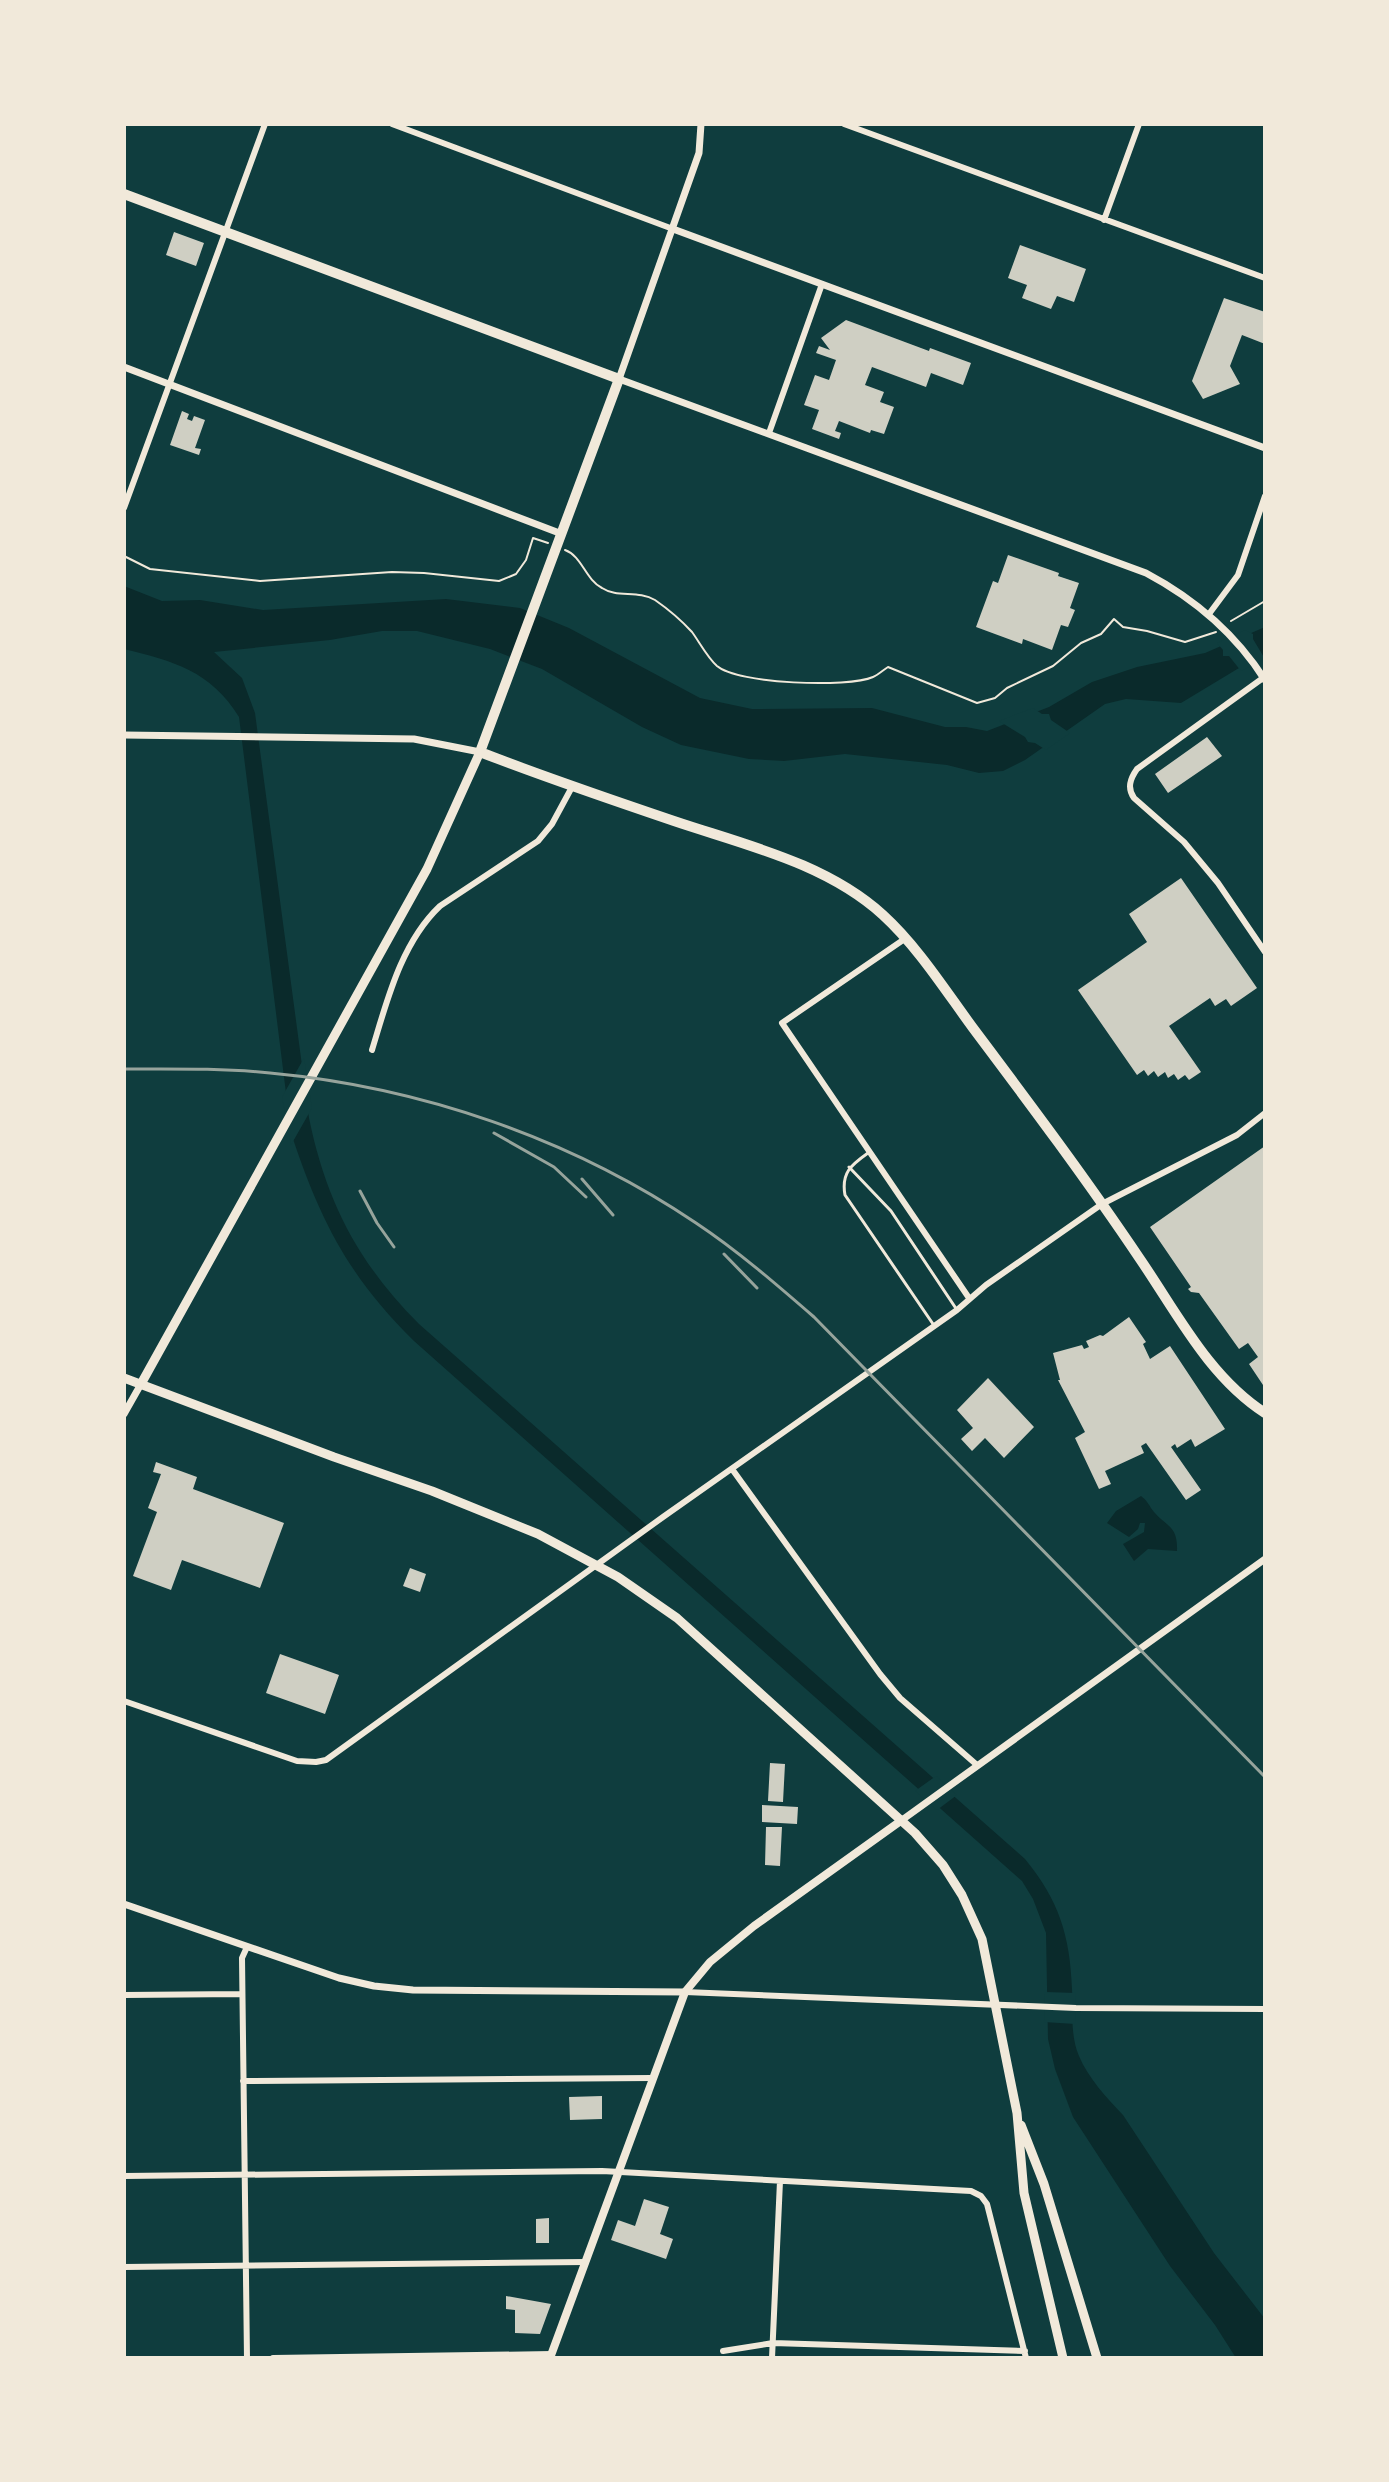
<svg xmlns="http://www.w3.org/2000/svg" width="1389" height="2482" font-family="'Golos Text',sans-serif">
<rect width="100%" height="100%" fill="#0f3d3e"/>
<!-- water -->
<path fill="#0a2a2b" d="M124,586l38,15 38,-1 63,10 183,-11 74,9 49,20 131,70 52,11 120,-1 73,19h21l21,4 62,-24 43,-25 45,-15 68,-14 60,-26v30l-26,11 -58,35 -55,-4 -21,5 -80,56 -22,11 -24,2 -32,-8 -102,-11 -61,7 -35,-2 -68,-14 -39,-18 -100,-58 -52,-20 -73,-18h-35l-52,9 -116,12 28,26 13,35 54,405c17,83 49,145 110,206l606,535c34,41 45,77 47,130 1,23 -2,46 7,67 9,22 28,42 44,59l91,138 51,66v39h-29l-21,-33 -45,-59 -97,-149 -18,-48 -7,-30 -2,-106 -13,-34 -11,-18 -608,-540c-66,-65 -94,-121 -123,-208l-52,-416c-28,-46 -66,-56 -115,-68z
M1141,1496c7,5 8,10 13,16 13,15 24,14 23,39l-29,-2 -14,12 -11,-17 21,-12 1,-9h-5l-2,6 -9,8 -22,-14 9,-12z"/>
<!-- pier -->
<path fill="#0f3d3e" d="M1245,630l8,4v5l12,20 -24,12 -12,-15h-6v-6l-6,-7z
M1033,708l9,6h7l2,6 19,13 -24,17 -11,-7 -7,-1 -3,-5 -26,-16z
M304,1058l8,50 -21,37 -9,-48z
M936,1776l21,19 -20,15 -22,-19z
M1045,1992l31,1 -1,31 -31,-2z"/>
<!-- building -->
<path fill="#cfcfc3" d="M174,232l30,11 -8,23 -30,-11z
M1020,245l66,24 -12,33 -17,-6 -6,13 -29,-11 5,-13 -19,-7z
M1224,298l41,14v32l-23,-9 -12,31 10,18 -37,15 -11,-18z
M846,320l83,31 1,-3 41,15 -8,22 -32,-12 -5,14 -54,-20 -7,18 19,7 -4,10 14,5 -10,27 -13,-4 -1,3 -31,-12 -4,10 6,2 -2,6 -27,-10 7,-19 -15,-5 11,-30 14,5 7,-20 -20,-7 3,-7 11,4 -9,-12z
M182,411l7,3 -2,5 5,2 2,-5 11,4 -10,28 6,1 -2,6 -29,-10z
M1008,555l51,18 -1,3 21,7 -9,25 5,2 -7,17 -7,-2 -9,25 -29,-11 -1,5 -46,-17 17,-46 5,2z
M1207,737l15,19 -54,37 -13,-19z
M1181,878l76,110 -26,18 -5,-7 -11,7 -5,-8 -41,28 32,46 -12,8 -4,-5 -7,5 -4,-6 -6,4 -3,-6 -7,5 -4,-6 -6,5 -4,-6 -7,5 -59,-85 69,-48 -18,-28z
M1265,1146v242l-16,-24 9,-7 -10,-14 -9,6 -40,-56 -8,-1 -3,-3 3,-2 -41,-60z
M1129,1317l17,25 -3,2 7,15 20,-13 55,83 -30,18 -4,-8 -14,9 -2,-4 -4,3 30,43 -15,10 -40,-57 -5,3 3,7 -39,18 6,13 -12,5 -24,-51 10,-6 -27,-52h2l-7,-27 29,-8 2,4 5,-2 -3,-6 14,-6 3,1z
M988,1378l46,49 -30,31 -19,-20 -13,13 -11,-12 12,-11 -16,-18z
M156,1462l41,15 -4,12 91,34 -24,65 -78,-28 -11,30 -38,-14 24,-64 -9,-4 13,-34 -8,-2z
M410,1568l16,6 -6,18 -17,-6z
M280,1654l59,21 -14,39 -59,-21z
M770,1763l15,1 -2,38 -15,-1z
M762,1805l36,2 -1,17 -35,-2z
M766,1827h16l-2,39 -15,-1z
M602,2096v23l-32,1 -1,-23z
M644,2199l25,8 -9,27 13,5 -7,20 -55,-19 7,-20 17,6z
M549,2218v25h-13v-24z
M506,2296l45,8 -11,30 -25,-1v-23l-9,-1z"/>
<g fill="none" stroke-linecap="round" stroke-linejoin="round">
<!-- path -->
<path stroke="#f1e9da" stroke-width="2" d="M565,550c17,6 20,29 37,38 15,10 36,2 53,12 13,9 26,20 37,32 8,11 15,25 25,34 21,18 131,22 156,11 5,-2 10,-7 15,-10l89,36 18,-5 12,-10 46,-22 28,-23 20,-9 13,-15 9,8 24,4 38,11 31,-10
M124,556l26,13 110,12 132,-9 32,1 75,8 17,-7 10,-14 7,-22 15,5
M1231,621l34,-20"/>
<!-- service -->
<path stroke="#f1e9da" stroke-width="3" d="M868,1153c-17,12 -27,20 -23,42l88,129
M849,1167l42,44 66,99"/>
<!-- minor -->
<path stroke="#f1e9da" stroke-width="6" d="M392,124l281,105
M844,124l421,154
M1104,220l35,-96
M769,433l53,-149
M124,508l141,-384
M1209,614l29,-39 27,-79
M1263,678l-126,91c-7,10 -10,19 -3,29l50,44 34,41 47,69
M906,938l-124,85 187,275
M372,1050c15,-49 29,-107 68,-144l98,-65 14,-17 20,-37
M732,1469l148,205 20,24 77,67
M124,1701l173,60 19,1 10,-2 337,-243 294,-207 29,-25 116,-81 135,-69 28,-22
M685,1992l391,16 189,1
M124,1995l118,-1
M243,2081l409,-3
M124,2176l478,-5 369,20 10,5 6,8 39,154
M124,2267l462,-5
M723,2351l50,-8 252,8
M247,2358l-5,-400 5,-11
M273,2358l279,-4
M772,2358l8,-177"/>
<!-- tertiary -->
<path stroke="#f1e9da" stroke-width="7" d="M701,124l-2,29 -80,226 527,194c49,26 89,60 119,107
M673,229l592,219
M124,367l438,167
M124,735l290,4 66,13
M124,1414l17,-30
M902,1820l363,-261
M124,1904l215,74 35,8 39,4 272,2"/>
<!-- secondary -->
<path stroke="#f1e9da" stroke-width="8" d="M550,2358l135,-366 25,-30 44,-36 148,-106"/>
<!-- primary -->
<path stroke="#f1e9da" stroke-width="9" d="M124,1378l210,79 98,34 106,43 80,43 59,41 238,215 28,32 19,30 20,44 35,174 7,80 39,165
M141,1384l286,-515 53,-117
M1021,2125l23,59 53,174"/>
<!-- trunk -->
<path stroke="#f1e9da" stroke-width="10" d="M124,194l495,185 -139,373c64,25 129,47 194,69 71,24 152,42 209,94 35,32 62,75 90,113 57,76 114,152 167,231 37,54 69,118 125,154"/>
<!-- rail -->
<path stroke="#97a49c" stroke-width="3" d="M124,1069c49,0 97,-1 146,4 150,14 300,65 426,150 42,28 80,61 118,94l451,460
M494,1133l60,34 32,30
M582,1179l31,36
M360,1191l17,32 17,24
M724,1254l33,34"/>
</g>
<!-- border -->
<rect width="1389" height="2482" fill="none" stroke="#f1e9da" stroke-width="252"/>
</svg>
